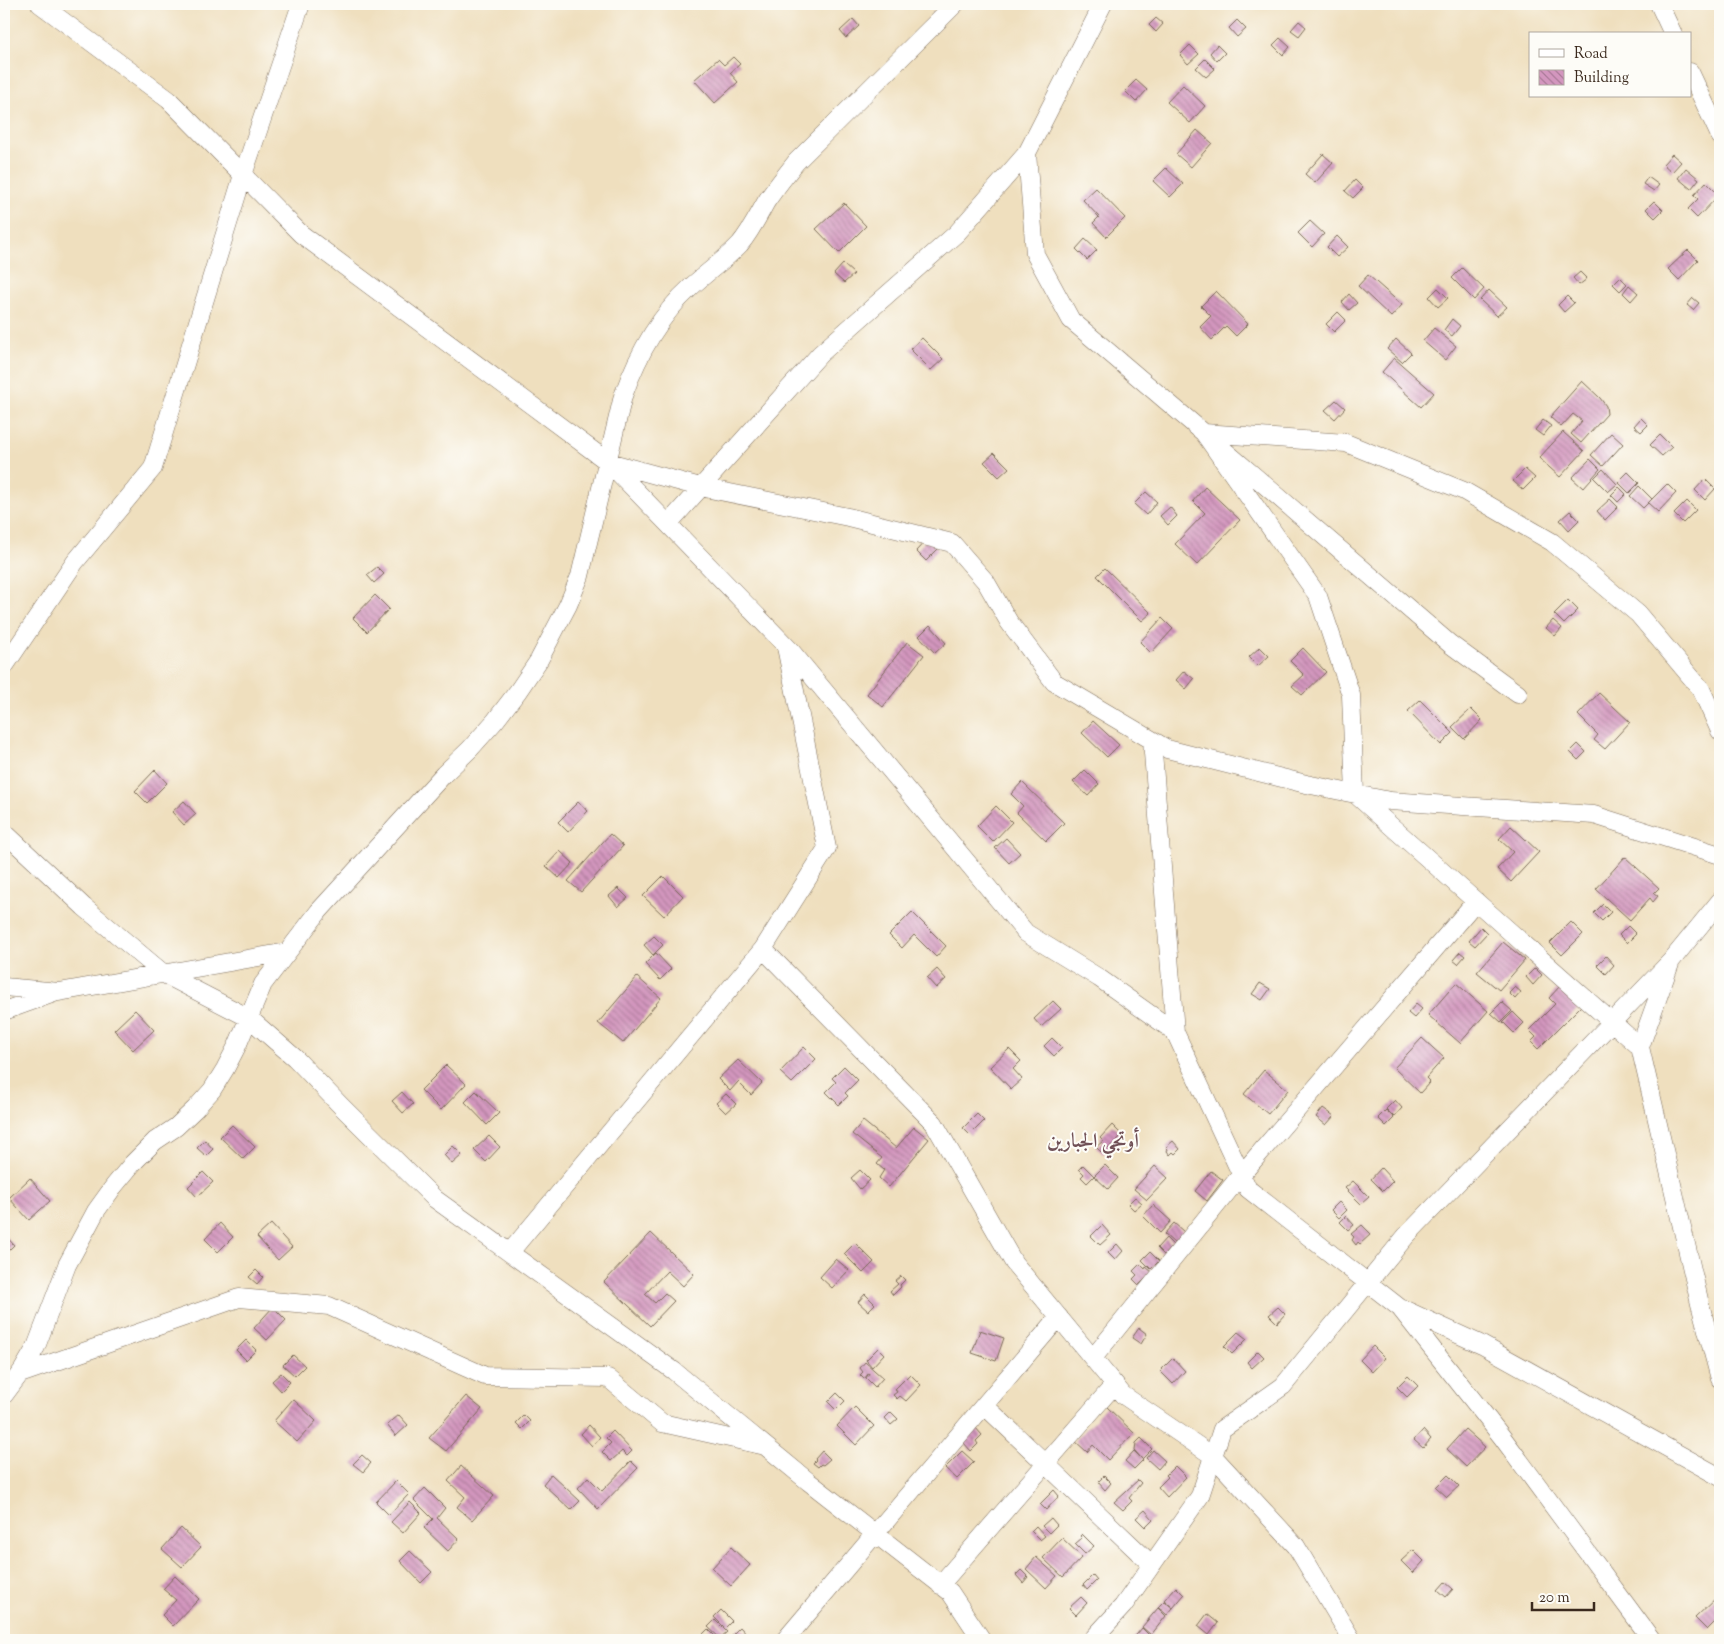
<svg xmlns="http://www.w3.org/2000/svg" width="1724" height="1644" font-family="'Sorts Mill Goudy',Amiri,serif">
<defs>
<pattern id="building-back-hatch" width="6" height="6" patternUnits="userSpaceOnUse" patternTransform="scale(1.25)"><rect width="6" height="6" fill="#d396be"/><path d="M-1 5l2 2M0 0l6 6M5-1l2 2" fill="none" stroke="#ac7b9a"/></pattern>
</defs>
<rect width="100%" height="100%" fill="#fdfcf7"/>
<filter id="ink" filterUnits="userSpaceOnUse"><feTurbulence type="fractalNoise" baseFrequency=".02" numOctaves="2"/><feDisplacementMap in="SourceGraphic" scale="10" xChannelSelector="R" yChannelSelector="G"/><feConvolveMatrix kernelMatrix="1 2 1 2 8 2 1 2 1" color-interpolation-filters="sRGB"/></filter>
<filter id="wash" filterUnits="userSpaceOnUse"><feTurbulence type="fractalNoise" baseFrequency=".0096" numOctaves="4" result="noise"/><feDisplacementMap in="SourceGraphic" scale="20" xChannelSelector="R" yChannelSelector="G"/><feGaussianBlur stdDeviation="1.12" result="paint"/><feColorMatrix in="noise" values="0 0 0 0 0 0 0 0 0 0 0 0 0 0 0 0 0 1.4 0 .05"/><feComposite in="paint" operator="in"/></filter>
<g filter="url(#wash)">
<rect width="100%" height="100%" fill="#efdfbe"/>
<g id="blocks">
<!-- building -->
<path fill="url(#building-back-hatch)" d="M1156,18l7,6 -7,8 -7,-7z
M853,19l6,7 -13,12 -6,-7z
M1237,20l9,9 -9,8 -8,-9z
M1299,21l7,6 -7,9 -8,-6z
M1280,38l10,9 -7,8 -10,-10z
M1190,45l9,9 -11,10 -8,-9z
M1217,45l8,8 -8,8 -7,-8z
M733,57l7,7 -10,9 8,9 -23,21 -21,-23 24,-21 6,6z
M1205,59l10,10 -9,8 -10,-9z
M1136,80l11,10 -11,12 -11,-11z
M1183,85l22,21 -15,17 -23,-21z
M1197,130l15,13 -21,24 -15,-13z
M1323,154l10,9 -18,20 -10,-9z
M1672,154l9,8 -9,10 -9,-8z
M1166,168l17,16 -13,13 -17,-16z
M1686,168l13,11 -8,10 -13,-11z
M1648,177l11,8 -5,6 -11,-7z
M1355,180l8,8 -10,10 -8,-7z
M1706,182l13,13 -22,23 -9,-9 10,-10 -4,-4z
M1096,188l29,30 -19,19 -13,-14 6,-6 -16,-17z
M1654,201l9,9 -8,8 -9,-9z
M844,203l22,23 -27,27 -23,-24z
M1310,221l14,13 -12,13 -14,-14z
M1337,236l11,11 -11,10 -10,-10z
M1085,239l12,11 -10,10 -11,-11z
M1688,250l10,10 -19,20 -11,-11z
M843,264l11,10 -10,9 -10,-9z
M1462,268l22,21 -10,11 -22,-22z
M1580,272l7,7 -8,6 -6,-7z
M1368,275l34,30 -11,12 -33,-31z
M1620,277l7,7 -7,7 -7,-7z
M1629,285l9,8 -7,8 -8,-8z
M1438,288l10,10 -10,9 -9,-10z
M1489,290l18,17 -10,9 -17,-16z
M1216,291l32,33 -12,12 -10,-10 -14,14 -12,-13 11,-11 -10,-10z
M1349,294l8,9 -8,7 -7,-8z
M1567,296l7,7 -10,9 -6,-7z
M1693,298l6,5 -6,7 -6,-5z
M1338,312l8,8 -12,12 -8,-8z
M1452,319l8,7 -8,10 -8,-6z
M1434,328l22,18 -11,14 -22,-19z
M922,338l21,21 -12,11 -21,-21z
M1396,339l15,14 -9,9 -15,-13z
M1394,358l40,35 -13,14 -39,-35z
M1582,381l18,17 6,8 1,8 -26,29 -10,-9 11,-13 -9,-7 -12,13 -11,-10z
M1336,400l9,8 -10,11 -10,-9z
M1641,418l7,7 -7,7 -7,-6z
M1543,420l8,6 -8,10 -8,-6z
M1563,432l21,19 -24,26 -21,-19z
M1611,433l12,11 -20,22 -12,-11z
M1660,435l12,12 -10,9 -12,-11z
M994,453l15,15 -10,9 -15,-15z
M1590,459l10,10 -17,19 -11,-10z
M1525,469l10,9 -12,12 -10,-9z
M1603,469l14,15 -9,8 -14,-14z
M1628,472l11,11 -10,10 -11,-11z
M1705,479l10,10 -10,11 -10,-10z
M1667,484l9,9 -18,19 -10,-9z
M1639,486l13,13 -9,9 -13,-12z
M1205,487l35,33 -43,45 -22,-21 30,-31 -12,-12z
M1619,487l7,7 -8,8 -7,-7z
M1146,492l11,10 -11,13 -12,-11z
M1610,499l8,8 -13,13 -8,-9z
M1687,501l9,9 -13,13 -9,-9z
M1170,507l7,9 -9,9 -8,-9z
M1570,511l9,9 -10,10 -9,-10z
M928,538l10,11 -12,12 -10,-10z
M377,567l7,7 -10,9 -7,-8z
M1105,568l46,45 -9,8 -45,-45z
M375,595l14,14 -22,23 -14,-14z
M1568,600l10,10 -14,14 -10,-10z
M1162,618l11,11 -22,24 -11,-11z
M1553,620l9,8 -7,8 -9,-8z
M930,625l16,18 -11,10 -16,-17z
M907,642l17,13 -41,52 -16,-13z
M1260,647l9,9 -11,10 -9,-9z
M1303,648l23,24 -24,23 -10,-9 12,-11 -14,-14z
M1184,671l10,8 -8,10 -10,-9z
M1599,693l31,29 -25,27 -11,-9 4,-5 -20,-20z
M1420,700l33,33 -12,12 -33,-34z
M1471,709l11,11 -18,19 -12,-12z
M1093,721l26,24 -12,12 -25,-24z
M1578,744l8,8 -8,8 -8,-8z
M155,770l12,13 -20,20 -12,-12z
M1085,770l14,14 -11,12 -15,-14z
M1022,782l42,41 -18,18 -29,-28 6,-7 -12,-12z
M184,801l12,13 -12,11 -12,-13z
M578,802l10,9 -20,21 -10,-10z
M996,806l16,16 -19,20 -16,-16z
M1511,826l28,26 -28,30 -14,-13 16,-17 -14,-13z
M610,834l13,12 -42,46 -13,-11z
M1006,838l14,15 -11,10 -14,-15z
M560,851l13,12 -14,15 -13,-12z
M1625,857l34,31 -5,5 4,3 -5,6 -3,-4 -20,22 -34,-31z
M663,876l20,20 -19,20 -21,-20z
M618,888l10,10 -10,9 -9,-11z
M1603,904l8,8 -9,9 -8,-8z
M912,912l34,34 -10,11 -22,-22 -12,13 -13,-13z
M1571,922l12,12 -21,21 -12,-12z
M1628,926l8,8 -9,9 -8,-8z
M1481,927l6,6 -12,13 -6,-5z
M654,936l9,9 -10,10 -9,-10z
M1503,942l22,18 -26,30 -22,-18z
M1460,952l5,4 -7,8 -5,-4z
M656,953l15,16 -11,11 -15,-16z
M1606,956l8,9 -8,9 -9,-9z
M1535,968l7,7 -9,10 -7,-8z
M937,969l9,10 -10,9 -9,-10z
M637,977l24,21 -38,45 -25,-20z
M1260,983l10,6 -8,11 -10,-6z
M1456,983l32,28 -28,32 -32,-28z
M1561,985l20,21 -43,43 -7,-7 5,-5 -7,-7 26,-26 -6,-6z
M1515,987l6,5 -6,7 -6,-6z
M1053,1001l8,8 -20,18 -7,-8z
M1502,1002l10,9 -11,11 -10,-9z
M1416,1004l6,5 -8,9 -6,-5z
M135,1010l19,20 -21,20 -19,-20z
M1513,1012l11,11 -10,10 -11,-11z
M1052,1038l10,10 -8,8 -10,-10z
M1422,1038l22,20 -18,20 4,4 -10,11 -26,-25z
M804,1047l12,12 -24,24 -12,-11z
M1009,1049l12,12 -8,8 9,10 -11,10 -21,-22z
M738,1060l24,23 -11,12 -13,-13 -8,9 -12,-12z
M446,1065l20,19 -25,26 -20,-20z
M844,1066l14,14 -13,13 3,3 -9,9 -13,-13 10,-10 -4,-4z
M1264,1070l24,20 -20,24 -24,-20z
M476,1091l23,22 -12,12 -22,-23z
M402,1092l11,12 -10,9 -11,-12z
M726,1094l10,10 -10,9 -10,-10z
M1395,1100l7,8 -8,9 -8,-8z
M1323,1108l11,8 -8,9 -10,-8z
M1386,1110l8,8 -8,8 -8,-8z
M977,1114l7,7 -14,14 -7,-7z
M863,1121l33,27 18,-21 15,12 -40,48 -10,-9 5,-8 -7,-6 5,-6 -30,-24z
M232,1125l23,22 -12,12 -23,-22z
M1112,1125l10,10 -19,19 -7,-7 7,-6 -3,-3z
M489,1136l11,11 -14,15 -12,-12z
M205,1140l8,9 -7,7 -9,-8z
M1173,1141l7,8 -5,5 -2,-2 -3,3 -3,-4 1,-2 -2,-2z
M453,1146l9,9 -10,9 -8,-9z
M1083,1165l11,11 -7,7 -6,-6 3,-3 -5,-5z
M1105,1165l13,13 -10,11 -14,-13z
M1155,1166l13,12 -21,22 -13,-11z
M1381,1168l12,13 -10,10 -12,-12z
M860,1170l10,10 -10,9 -9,-11z
M1211,1171l12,9 -16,21 -12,-10z
M203,1172l10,10 -16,15 -9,-10z
M30,1178l20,23 -21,19 -20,-22z
M1353,1181l16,16 -8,7 -16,-16z
M1135,1197l7,6 -8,7 -6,-6z
M1339,1202l8,8 -8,8 -8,-8z
M1153,1205l18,16 -11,12 -17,-17z
M1346,1216l8,9 -6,5 -8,-8z
M220,1223l13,14 -15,15 -13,-13z
M1174,1223l10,9 -10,11 -10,-9z
M271,1224l21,23 -14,13 -21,-23z
M1102,1225l9,10 -11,10 -9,-9z
M1362,1225l9,9 -11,10 -2,-2 -2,3 -4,-5 2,-3 -3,-3z
M651,1233l43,41 -11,12 -16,-15 -22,23 10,9 10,-10 9,8 -24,25 -46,-44z
M4,1234l10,11 -10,10z
M1166,1238l7,7 -9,10 -7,-7z
M855,1243l19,19 -11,11 -19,-19z
M1117,1244l6,7 -8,9 -7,-7z
M1150,1252l9,9 -8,8 -9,-9z
M836,1259l13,11 -17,18 -12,-11z
M1140,1264l5,5 1,-2 6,5 -13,13 -6,-6 4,-4 -4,-4z
M256,1270l7,7 -6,7 -8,-7z
M901,1276l4,4 -5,5 1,2 -8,8 -3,-4 8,-7 -3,-3z
M865,1294l10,10 -7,7 -10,-9z
M273,1307l13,13 -19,20 -13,-12z
M1278,1307l7,7 -8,9 -8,-8z
M1139,1328l8,6 -6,10 -9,-6z
M980,1330l24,8 -8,23 -24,-8z
M1238,1332l9,7 -15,15 -8,-8z
M246,1340l10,10 -10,10 -10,-10z
M1373,1346l12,12 -13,14 -12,-12z
M878,1348l6,6 -12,13 -6,-7z
M1258,1351l6,6 -12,11 -5,-6z
M293,1355l12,11 -10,10 -12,-11z
M1173,1358l12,13 -12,13 -13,-13z
M865,1362l18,16 -8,9 -9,-9 3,-5 -5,6 -4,-4 3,-3 -3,-4z
M281,1373l9,9 -9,9 -9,-10z
M910,1374l11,11 -15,16 -6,-5 -3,3 -4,-4 4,-3 -2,-3z
M1408,1376l10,10 -11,11 -10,-10z
M837,1393l8,8 -9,9 -8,-8z
M466,1396l16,13 -36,42 -17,-13z
M293,1399l23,22 -19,21 -23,-21z
M1106,1406l28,27 -26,27 -15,-15 -6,7 -12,-11 22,-23 -1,-1z
M855,1407l19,19 -18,19 -19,-19z
M891,1412l7,7 -7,6 -6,-7z
M399,1415l9,10 -12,11 -9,-11z
M524,1415l6,6 -8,8 -6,-6z
M589,1425l11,12 -8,9 -11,-12z
M975,1427l7,8 -6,6 2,3 -7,7 -8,-9z
M1465,1429l20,18 -19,20 -19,-18z
M1423,1430l8,9 -8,9 -9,-8z
M613,1431l19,20 -5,5 -5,-5 -11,10 -9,-9 9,-9 -5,-5z
M1141,1438l11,11 -10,10 -7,-8 1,-8z
M1153,1450l12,11 -7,8 -12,-11z
M822,1451l8,8 -7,6 -2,-1 -3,3 -5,-4 3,-3 -1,-1z
M962,1451l12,11 -17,17 -12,-11z
M1134,1451l9,9 -9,9 -9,-8z
M362,1455l9,8 -8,9 -10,-8z
M631,1461l7,7 -40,41 -20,-21 10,-11 14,14z
M461,1466l33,30 -22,24 -15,-13 8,-10 -17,-16z
M1175,1466l11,11 -19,20 -9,-10 10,-10 -2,-2z
M551,1474l29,27 -9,9 -28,-26z
M1448,1475l11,11 -12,11 -11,-10z
M1104,1476l7,7 -6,7 -7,-8z
M1138,1480l3,3 -12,15 3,3 -9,9 -9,-8z
M396,1481l13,13 -20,21 -13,-13z
M425,1488l20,20 -8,10 22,21 -11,12 -24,-23 9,-9 -19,-19z
M1054,1490l5,6 -13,14 -6,-6z
M410,1502l11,11 -18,20 -12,-11z
M1145,1510l8,9 -8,8 -9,-9z
M1051,1518l6,7 -8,8 -7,-7z
M1036,1526l9,10 -5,4 -9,-9z
M181,1528l20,19 -19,20 -20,-18z
M1082,1534l12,12 -9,8 -10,-10 7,-6 -2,-2z
M1062,1538l20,19 -19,20 -20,-19z
M731,1547l19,18 -19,21 -19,-18z
M1413,1550l11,11 -11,12 -12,-12z
M410,1551l22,21 -11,11 -21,-22z
M1036,1557l21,19 -11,12 -20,-19z
M1021,1570l7,7 -5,6 -7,-8z
M1093,1575l4,5 -10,10 -4,-5z
M175,1576l24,23 -26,27 -11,-11 14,-15 -13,-11z
M1445,1582l8,7 -7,8 -8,-7z
M1176,1587l8,8 -11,13 -9,-8z
M1718,1596l2,3v18l-13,13 -12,-12z
M1081,1597l6,6 -11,12 -7,-7z
M1164,1601l9,7 -6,7 -9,-8z
M1158,1608l8,8 -15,19 -9,-8z
M721,1610l11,11 -7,7 -11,-11z
M1207,1614l11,9 -9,12 -11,-9z
M715,1620l12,12 -7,6 -12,-11z
M740,1627l9,10 -4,3h-8l-5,-5z
M1142,1628l9,9 -4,3h-15z
M708,1629l8,8 -3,3h-11l-3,-2z"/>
</g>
</g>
<g filter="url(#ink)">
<use href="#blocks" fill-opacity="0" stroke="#7a6956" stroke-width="1"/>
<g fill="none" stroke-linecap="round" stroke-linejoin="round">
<!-- street casing -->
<g stroke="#7a6956" stroke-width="19">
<path id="street" d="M40,4l129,96 132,134 307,228 92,25 148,30 104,26 34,39 23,40 45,60 113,67 139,35 84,17 204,14 126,40
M1103,4l-76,149 8,101 36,66 133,113 142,10 118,48 88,51 86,72 63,75 19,42
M1659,4l14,30
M1690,72l30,64
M1204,433l114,163 33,99 4,99 285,253
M1225,451l225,193 68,50
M609,463l182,188 235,282 73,45 76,54 73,157 152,119 102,129 150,203
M668,524l152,-170 137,-121 70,-80
M4,667l71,-105 78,-94 90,-293 58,-171
M1152,740l23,292
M4,832l80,75 80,67 85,44 46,40 47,49 93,92 239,172 135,111 141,110 32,48
M1720,901l-49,60 -31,86 60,257 20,75
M763,949l64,-101 -41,-201
M4,987l55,5 228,-40
M4,1011l50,-18
M510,1252l253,-303 171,174 80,140 109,132 90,61 83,90 56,94
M1403,1309l79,36 238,132
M1093,1358l148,-183 235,-274
M20,1374l219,-76 90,8 156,70 123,2 54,45 99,22
M4,1395l18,-24 14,-24 31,-82 29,-54 18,-25 19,-23 22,-22 21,-14 19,-18 17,-19 13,-21 12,-23 26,-62 56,-73 125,-137 26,-25 25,-28 23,-30 21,-31 29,-55 12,-29 43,-180c15,-42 35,-79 68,-109 16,-15 34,-27 49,-43 11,-13 18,-28 26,-42 9,-14 20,-27 30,-40l159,-158
M984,1405l168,160
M940,1585l175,-201
M785,1640l274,-323
M1092,1640l31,-34 77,-110 22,-67 61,-43 123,-150 265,-275"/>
</g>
<!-- street -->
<use href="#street" stroke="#fff" stroke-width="18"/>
</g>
</g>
<g text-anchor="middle" stroke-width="4" stroke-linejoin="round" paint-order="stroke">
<!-- quarter labels -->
<g font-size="20" font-weight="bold" fill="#705056" stroke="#fdfcf7">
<text x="1093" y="1147">أوتجي الجبارين</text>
</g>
</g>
<!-- margin -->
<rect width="1724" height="1644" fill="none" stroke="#fdfcf7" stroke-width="20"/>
<!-- legend -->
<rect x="1529" y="32" width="162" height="65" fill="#fdfcf7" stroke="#afa8a0"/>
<rect x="1539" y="49" width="25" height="8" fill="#ffffff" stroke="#afa8a0"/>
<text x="1574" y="58" font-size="15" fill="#3b2a1e">Road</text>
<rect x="1539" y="70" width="25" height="15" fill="url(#building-back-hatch)" stroke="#afa8a0"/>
<text x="1574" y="82" font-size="15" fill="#3b2a1e">Building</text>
<!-- scale -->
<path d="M1532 1602v8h62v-8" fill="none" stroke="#3b2a1e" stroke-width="2.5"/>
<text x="1539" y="1602" font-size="15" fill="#3b2a1e" stroke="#fdfcf7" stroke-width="4" paint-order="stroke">20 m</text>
</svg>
